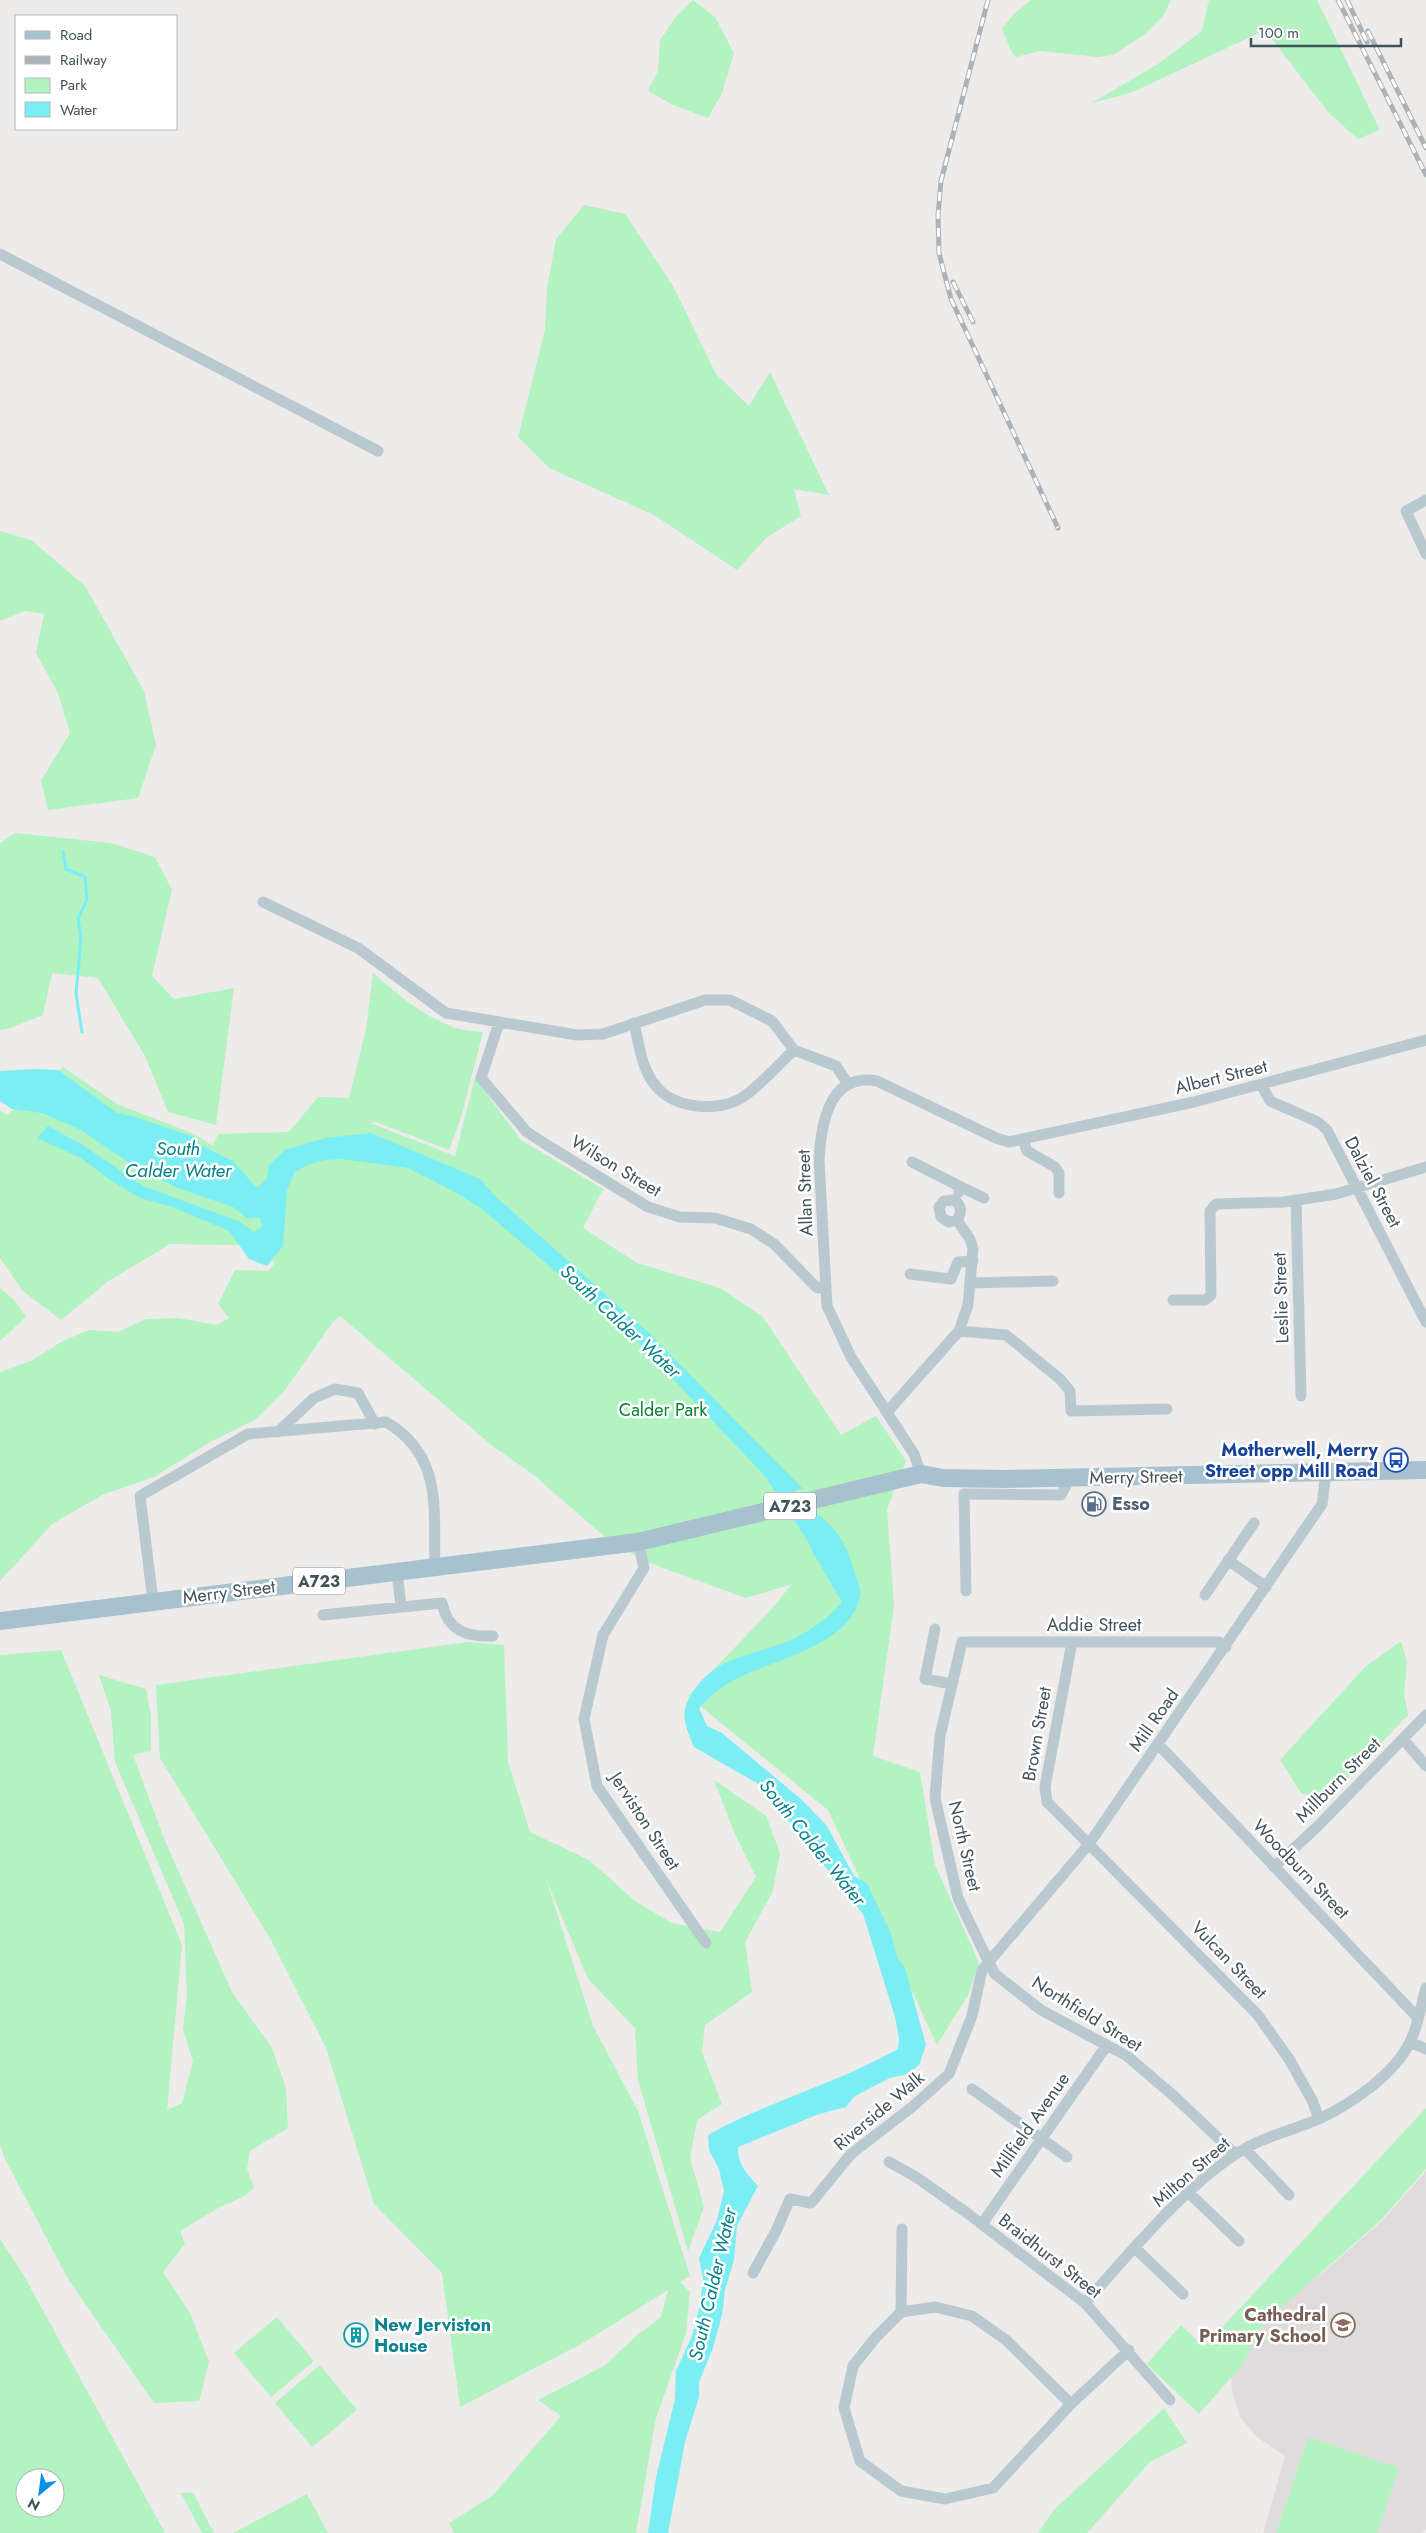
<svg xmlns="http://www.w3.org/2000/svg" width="1426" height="2533" font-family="Jost,sans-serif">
<rect width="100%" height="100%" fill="#eeebeb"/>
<!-- education -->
<path fill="#e0dcdd" d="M1426,2171v358l-5,4h-158l22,-77 -28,-19 -17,-20 -8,-26 -2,-34 58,-64 33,-19 62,-54z"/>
<!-- green -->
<path fill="#b3f2c1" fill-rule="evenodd" d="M693,0l22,17 19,36 -12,40 -14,25 -35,-13 -25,-14 10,-20 2,-31 15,-22z
M1031,0h140l-7,15 -19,19 -32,21 -15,2 -58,-6 -24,6 -5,-6 -9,-23 13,-15z
M1209,0h108l63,130 -22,9 -30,-27 -63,-82 -132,62 -41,11 66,-39 44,-33z
M584,205l41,9 48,72 43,88 33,32 21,-34 59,123 -35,-6 7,27 -35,22 -29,32 -83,-55 -105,-47 -31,-31 27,-107 2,-42 9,-49z
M0,531l31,9 54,46 59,105 12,54 -18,53 -90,12 -7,-29 29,-48 -12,-40 -22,-40 8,-39 -19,-3 -25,10z
M15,833l96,10 44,14 17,33 -20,86 22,23 60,-11 -18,137 -48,-13 -23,-56 -47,-78 -46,-5 -9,42 -35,14 -8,1v-187z
M373,973c24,21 52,45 83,55 9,3 19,3 27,4l-22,86 -12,32 -73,-28 -6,1 85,33 20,-78 46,62 82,49 -20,39 54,35 83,25 43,29 78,118 35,-19 30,45 -19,48 7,96 -21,151 47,16 15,93 44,98 -11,32 -31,50 -109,-235 -140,-114 82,-85 22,-27 -46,14 -91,-33 -41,-20 -79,-69 -41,-29 -154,-131 -8,7 -47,67 -29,29 -46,23 -56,35 -52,18 -50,29 -52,57v-209l31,-11 30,-19 28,-12 29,2 28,-13 32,-1 39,7 12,-7 -11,-14 17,-34 34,1 6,-9 -37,-17 -68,-1 -63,38 -46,38 -38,-29 -23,-33v-148l7,5 56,-48 54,37 77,30 19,12 5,-12 71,-2 29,-35 31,1 17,-69z
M0,1288l14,12 12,17 -26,24z
M1401,1641l6,21 -3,32 4,21 -82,85 -25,-7 -21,-33 85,-93z
M468,1642l36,3 4,117 22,70 59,28 46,41 37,22 48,9 36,-55 -22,-45 -20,-52 52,36 14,37 -7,38 -28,51 7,50 -47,33 -3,27 20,52 -25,16 -7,38 14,49 -16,44 -50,-171 -3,-52 -47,-49 -42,-100 47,147 45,85 52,165 -10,6 10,10 -4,41 -30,85 -20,115h-182l-5,-10 43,-27 69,-80 -23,-16 66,-34 31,-29 26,-20 7,-27 -85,53 -123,64 -18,-134 -68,-69 -48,-156 -55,-108 -111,-182 -4,-73z
M61,1650l121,295 -15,165 15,-7 11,-42 -10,-32 4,-35 -3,-70 -69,-162 -4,-51 -12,-36 47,14 5,27v35l-18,4 32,86 67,151 40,56 14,40 2,40 -38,23 -3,18 7,19 -11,9 -25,11 -38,23 5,13 -22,28 27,41 19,49 -10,39 -45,2 -86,-124 -64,-122 -4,-13v-489z
M1426,2108v61l-44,50 -101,89 -9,-2 -30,59 -43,49 -52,-50 34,-39 23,22z
M0,2239l23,35 142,259h-165zM25,2478h30v30h-30z
M277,2317l37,44 -43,36 -37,-44z
M320,2365l37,45 -45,37 -37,-44z
M1164,2408l23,35 -37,19 -63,71h-49l15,-22z
M1308,2437l91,31 -22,65h-101z
M181,2493h12l21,40h-12z
M307,2494l21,39h-95z"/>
<!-- water -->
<path fill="#7beef4" d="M34,1069l24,1 59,43 15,3 65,22 3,7 33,16 24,27 10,-9 2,-14 16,-15 40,-12 46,-5 109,46 15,17 154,137 154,156 -23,3 -146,-154 -152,-129 -27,-17 -47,-24 -66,-9 -16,1 -17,4 -14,8 -8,18 -4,56 -16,20 -18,-7 -20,-28 -57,-24 -32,-9 -30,-18 -29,-22 -44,-20 11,-12 35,19 60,41 95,35 16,11 9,-6 -4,-9 -11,2 -15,-12 -55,-19 -43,-21 -54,-37 -39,-17 -30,-4 -12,-8v-30z
M818,1515c18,12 30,32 35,53 2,8 9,21 7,29 -13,56 -103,63 -142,93 -7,5 -13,12 -19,18l8,18 15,7 80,67 25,26 27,50 13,7 24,51 6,23 8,11 21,77 -7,20 -11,9 -18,4 -20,10 -16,9 -8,10 -27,7 -81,33c-1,17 9,27 20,39l-21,40 -3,34 -9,30 -3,25 -9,33 -14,34v15l-14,45 -17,91h-20l8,-56 19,-78 1,-28 16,-35 8,-31 3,-26 -4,-21 18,-38 7,-29 -5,-22 -10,-19 -1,-15c61,-34 130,-52 190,-86l1,-10 -4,-22 -32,-103 -103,-129 -66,-38c-3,-8 -8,-18 -9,-26 -2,-12 3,-23 10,-32 26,-36 61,-33 98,-50 18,-9 36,-21 49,-37l-30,-51 -11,-27z"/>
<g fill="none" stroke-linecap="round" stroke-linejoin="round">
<!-- stream -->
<path stroke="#7beef4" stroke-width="3" d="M63,851l3,18 19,8 2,22 -9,20 3,20 -5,55 6,38"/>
<!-- river -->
<path stroke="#7beef4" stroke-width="18" d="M773,1472l45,68"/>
<!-- minor -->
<path stroke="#bac9d0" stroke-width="11" d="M0,254l378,197
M1426,500l-20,11 20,43
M263,902l95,46 88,65 131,22 26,-1 102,-34h25l42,21 22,29 42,16 12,18
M499,1023l-18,55 46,54 20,13 101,62 32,10 35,1 36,11 23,15 40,41 4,3 8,-1
M634,1023c5,20 7,45 21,62 18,24 64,28 88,12 19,-13 35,-32 51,-47
M1262,1086l8,15 48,21 9,8 99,192
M1023,1139l4,12 28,16 4,6v20
M912,1162l49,25
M959,1192l2,-5 23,11
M1296,1200l5,196
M910,1274l41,5 7,-17 15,-1
M970,1283l83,-2
M1173,1300h32l6,-5 -1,-84 6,-7 68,-2 52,-8 90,-27
M959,1331l47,4 54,44 10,12 1,20 96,-2
M887,1412l72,-81 9,-26 5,-56 -3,-10 -13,-19 -8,2 -8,-5 -2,-10 5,-6 10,-1c8,5 8,13 3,20
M278,1432l36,-34 21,-9 23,4 17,31
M921,1474l-7,-20 -63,-97 -24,-51 -8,-146c2,-36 10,-88 58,-79l119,57 13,4 185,-40 232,-62
M638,1542l6,26 -41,67 -19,84 13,67 109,157
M1228,1560l38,27
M397,1572l4,34
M966,1591l-2,-97 97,1 9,-17
M1205,1595l49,-72
M153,1601l-13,-105 108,-62 138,-12c58,34 47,88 49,146
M323,1615l119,-12c6,29 26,34 51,33
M935,1629l-10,50 27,5
M1072,1642l-27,145 2,15 210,212 32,45 23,41 7,19
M1226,1647l-7,-5h-257l-22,94 -5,62 23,100 31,65 6,11 46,36 86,46 48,41 60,57
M1403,1739l23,27
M1159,1745l259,273
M1274,1867l44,-41 108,-111
M1410,2042l16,7
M972,2089l95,68
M1245,2149l44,46
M889,2162l27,15 51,36 118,90 85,97
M1189,2193l50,48
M982,2224l125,-179
M1135,2248l48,46
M753,2273l23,-42 14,-32 21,4 40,-49 61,-47 37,-33 23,-58 10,-46 107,-126 233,-340 4,-31
M1085,2303c44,-49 96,-113 151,-149 25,-17 55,-23 83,-35 32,-15 75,-44 91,-77 8,-16 11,-37 16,-54
M901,2312l1,-83
M1071,2404l-65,-64 -34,-24 -37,-9 -34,5 -25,25 -23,29 -9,42 16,53 41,30 44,8 48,-11 78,-84 58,-54"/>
<!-- primary -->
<path stroke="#a7c1ce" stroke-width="18" d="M0,1621l638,-79 283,-68 22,4 61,1 422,-9"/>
<!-- rail casing -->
<g stroke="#acb2b7" stroke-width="5">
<path id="rail" d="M988,0l-47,181 -3,34 1,38 12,46 107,229
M1338,0l88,175
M1347,0l20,42
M1368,31l58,117
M953,282l20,40"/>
</g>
<!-- rail -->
<use href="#rail" stroke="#fff" stroke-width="3" stroke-dasharray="9" stroke-linecap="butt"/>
</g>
<!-- icons -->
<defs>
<g id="bus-ring" transform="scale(1.25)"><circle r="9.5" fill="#fff" stroke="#1a4fb4" stroke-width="1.5"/><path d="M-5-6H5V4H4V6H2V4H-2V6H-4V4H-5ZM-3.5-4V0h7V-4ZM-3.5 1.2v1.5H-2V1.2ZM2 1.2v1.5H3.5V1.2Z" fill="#1a4fb4"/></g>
<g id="fuel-ring" transform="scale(1.25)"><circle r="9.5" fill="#fff" stroke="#5c6f8a" stroke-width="1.5"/><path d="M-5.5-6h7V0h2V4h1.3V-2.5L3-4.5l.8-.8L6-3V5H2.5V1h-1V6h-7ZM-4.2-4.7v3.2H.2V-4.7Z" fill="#5c6f8a"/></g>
<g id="school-ring" transform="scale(1.25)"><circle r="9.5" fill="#fff" stroke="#8d6e63" stroke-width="1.5"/><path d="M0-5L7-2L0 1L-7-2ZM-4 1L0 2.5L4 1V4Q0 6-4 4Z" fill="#8d6e63"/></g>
<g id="building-ring" transform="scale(1.25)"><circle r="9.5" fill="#fff" stroke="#0f9aa8" stroke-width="1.5"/><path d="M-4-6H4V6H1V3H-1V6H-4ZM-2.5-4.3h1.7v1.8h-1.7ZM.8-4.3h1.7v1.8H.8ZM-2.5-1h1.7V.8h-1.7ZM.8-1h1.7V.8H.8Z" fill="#0f9aa8"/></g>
</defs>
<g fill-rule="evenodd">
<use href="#bus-ring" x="1396" y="1460"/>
<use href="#fuel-ring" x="1094" y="1504"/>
<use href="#school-ring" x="1343" y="2325"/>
<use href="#building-ring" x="356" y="2335"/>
</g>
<g text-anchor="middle" stroke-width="5" stroke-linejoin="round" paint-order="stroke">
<!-- shield labels -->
<g fill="#fff" stroke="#7b868c" stroke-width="1">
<rect x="764" y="1492.5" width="52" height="27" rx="4"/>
<rect x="293" y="1567.5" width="52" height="27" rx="4"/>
</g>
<g font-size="16" font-weight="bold" fill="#42525a">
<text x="790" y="1512">A723</text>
<text x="319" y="1587">A723</text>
</g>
<!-- street labels -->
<g font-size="18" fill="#42525a" stroke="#fff">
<text transform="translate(1221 1077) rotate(-14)" y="6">Albert Street</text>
<text transform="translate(616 1166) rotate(31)" y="6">Wilson Street</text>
<text transform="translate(1373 1182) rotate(62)" y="6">Dalziel Street</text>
<text transform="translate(805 1193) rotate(-92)" y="6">Allan Street</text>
<text transform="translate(1281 1298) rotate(-92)" y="6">Leslie Street</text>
<text transform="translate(1136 1477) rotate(-1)" y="6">Merry Street</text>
<text transform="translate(229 1592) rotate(-7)" y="6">Merry Street</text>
<text x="1094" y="1631">Addie Street</text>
<text transform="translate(1154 1720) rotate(-55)" y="6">Mill Road</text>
<text transform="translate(1037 1734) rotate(-80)" y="6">Brown Street</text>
<text transform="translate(1338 1780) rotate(-45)" y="6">Millburn Street</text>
<text transform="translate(645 1821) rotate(57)" y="6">Jerviston Street</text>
<text transform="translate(965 1846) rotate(77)" y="6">North Street</text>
<text transform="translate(1301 1869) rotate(46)" y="6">Woodburn Street</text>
<text transform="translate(1229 1960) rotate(46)" y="6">Vulcan Street</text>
<text transform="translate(1087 2014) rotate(32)" y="6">Northfield Street</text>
<text transform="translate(879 2111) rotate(-40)" y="6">Riverside Walk</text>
<text transform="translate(1030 2125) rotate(-55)" y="6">Millfield Avenue</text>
<text transform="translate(1191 2172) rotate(-41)" y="6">Milton Street</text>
<text transform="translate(1050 2256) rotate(38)" y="6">Braidhurst Street</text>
</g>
<!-- park labels -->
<g font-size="18" fill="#0d8135" stroke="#fff">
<text x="663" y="1416">Calder Park</text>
</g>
<!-- transit labels -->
<g font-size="18" font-weight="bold" fill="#164399" stroke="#fff" text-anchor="end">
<text x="1378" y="1456">Motherwell, Merry<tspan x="1378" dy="21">Street opp Mill Road</tspan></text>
</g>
<!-- service labels -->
<g font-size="18" font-weight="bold" fill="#4e5e75" stroke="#fff" text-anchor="start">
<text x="1112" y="1510">Esso</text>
</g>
<!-- education labels -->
<g font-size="18" font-weight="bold" fill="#785e54" stroke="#fff" text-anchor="end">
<text x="1326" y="2321">Cathedral<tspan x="1326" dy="21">Primary School</tspan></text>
</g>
<!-- culture labels -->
<g font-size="18" font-weight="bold" fill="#0d838f" stroke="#fff" text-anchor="start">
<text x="374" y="2331">New Jerviston<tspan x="374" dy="21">House</tspan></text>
</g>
<!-- water labels -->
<g font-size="19" font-style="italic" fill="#048188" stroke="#fff">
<text x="178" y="1155">South<tspan x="178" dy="22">Calder Water</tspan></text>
<text transform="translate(621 1321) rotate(43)" y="7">South Calder Water</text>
<text transform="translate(813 1842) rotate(51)" y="7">South Calder Water</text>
<text transform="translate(712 2284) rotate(-77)" y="7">South Calder Water</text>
</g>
</g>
<!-- legend -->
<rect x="15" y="15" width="162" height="115" fill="#ffffff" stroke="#b3babd"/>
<rect x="25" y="31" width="25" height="8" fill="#a7c1ce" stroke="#b3babd"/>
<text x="60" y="40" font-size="15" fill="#42525a">Road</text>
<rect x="25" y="56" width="25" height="8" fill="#acb2b7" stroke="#b3babd"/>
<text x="60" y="65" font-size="15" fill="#42525a">Railway</text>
<rect x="25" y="78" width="25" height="15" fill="#b3f2c1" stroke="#b3babd"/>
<text x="60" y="90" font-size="15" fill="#42525a">Park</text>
<rect x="25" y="102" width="25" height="15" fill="#7beef4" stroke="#b3babd"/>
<text x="60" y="115" font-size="15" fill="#42525a">Water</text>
<!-- north arrow -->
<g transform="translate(40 2493) rotate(209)"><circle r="24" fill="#ffffff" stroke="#b3babd"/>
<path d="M0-4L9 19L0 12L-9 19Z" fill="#078fec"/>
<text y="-8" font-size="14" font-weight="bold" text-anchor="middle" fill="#42525a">N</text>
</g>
<!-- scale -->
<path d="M1251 38v8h150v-8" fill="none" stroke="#42525a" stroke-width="2.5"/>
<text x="1258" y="38" font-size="15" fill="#42525a" stroke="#ffffff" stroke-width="4" paint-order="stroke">100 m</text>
</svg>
